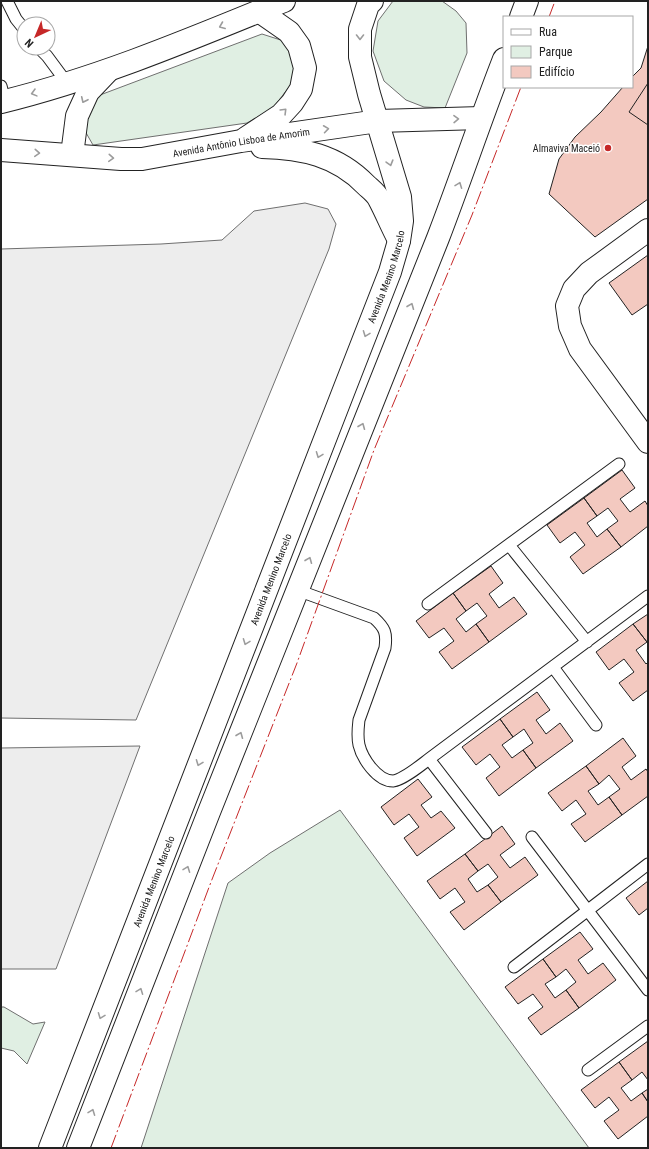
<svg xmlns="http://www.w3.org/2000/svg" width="649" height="1149" font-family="'Roboto Condensed',sans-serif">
<rect width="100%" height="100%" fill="#fff"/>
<!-- green -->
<path fill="#e0efe3" stroke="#6f6f6f" d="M393,1h49l14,10 10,12 1,30 -22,55 -21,-1 -18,-7 -22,-19 -11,-30 5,-30z
M262,34l28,9 6,35 -23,30 -26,15 -154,22 -8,-14 1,-23 14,-13z
M340,810l249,338h-448l87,-265 42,-30z
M1,1007h3l29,17 12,-2 -18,42 -13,-13 -13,-3z"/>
<!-- parking -->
<path fill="#ededed" stroke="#6f6f6f" d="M305,203l23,6 8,15 -7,25 -193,471 -135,-2v-469l160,-5 61,-4 32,-29z
M140,746l-84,223h-55v-221z"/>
<!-- building -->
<path fill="#f3c9c0" stroke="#222" d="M648,46v153l-53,38 -46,-43 10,-35 16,-22 26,-25 22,-25h9v-10l9,-9z
M648,83v42l-19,-13z
M648,255v49l-16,11 -23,-32z
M622,470l13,18 -15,11 10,13 15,-11 3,5v20l-27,21 -14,-18 11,-8 -10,-13 -11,8 -13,-18z
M584,498l13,18 -10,7 10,14 10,-8 14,18 -38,27 -13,-17 15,-12 -10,-13 -15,11 -13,-18z
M491,566l12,17 -14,11 10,14 15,-11 13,17 -38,28 -13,-18 11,-8 -10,-13 -11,8 -13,-18z
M453,593l13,18 -10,8 10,13 10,-8 13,18 -37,27 -13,-17 15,-11 -10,-13 -15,10 -13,-17z
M648,614v27l-1,1 -14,-18z
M633,624l14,18 -11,8 10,14 2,-2v28l-15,11 -14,-18 15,-11 -10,-13 -15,11 -13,-18z
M537,692l13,18 -14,10 10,14 14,-11 13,18 -37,27 -13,-18 10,-7 -9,-14 -11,8 -13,-18z
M500,719l13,18 -11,8 10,13 11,-8 13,18 -37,28 -13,-18 14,-11 -10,-13 -14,11 -14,-18z
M623,738l13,18 -14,11 9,13 15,-11 2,3v24l-26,19 -13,-18 11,-8 -11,-14 -10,9 -13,-18z
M586,766l13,18 -11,7 10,14 11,-8 13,18 -37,27 -14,-18 15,-10 -10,-14 -14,11 -14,-18z
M418,779l14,18 -11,8 10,13 10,-7 14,17 -38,28 -13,-18 15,-11 -10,-13 -15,11 -13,-18z
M502,826l13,18 -15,11 10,13 15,-11 13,18 -37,27 -13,-17 10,-8 -10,-13 -10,7 -13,-17z
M465,854l13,17 -10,8 9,13 11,-7 13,17 -37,28 -14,-18 15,-10 -10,-14 -15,11 -13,-18z
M648,881v27l-9,7 -13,-17z
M580,932l13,17 -15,11 10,14 15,-11 13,17 -37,28 -13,-18 10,-8 -10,-13 -10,8 -13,-18z
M543,959l13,18 -11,7 10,14 11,-8 13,18 -38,27 -13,-17 15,-11 -10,-13 -15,10 -13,-17z
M648,1041v39l-6,-8 -10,8 -13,-18z
M619,1062l13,18 -11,8 10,13 11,-8 6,9v14l-30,23 -14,-18 15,-11 -10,-13 -14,11 -14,-18z
M648,1089v13l-6,-9z"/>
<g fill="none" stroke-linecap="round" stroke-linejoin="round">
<!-- service casing -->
<g stroke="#222" stroke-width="13">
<path id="service" d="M7,1l9,18 8,10
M39,48l8,8 20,27
M1,86l4,15
M509,545l78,97
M297,590l77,28c11,10 13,15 11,30l-26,72c-1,9 -2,16 0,25 3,13 18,36 34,36 10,-1 28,-16 36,-22l219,-163
M428,604l191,-140
M553,667l43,58
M429,759l57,74
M532,837l116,153
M514,967l134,-103
M588,1070l60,-44"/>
</g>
<!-- tertiary casing -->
<g stroke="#222" stroke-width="24">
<path id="tertiary" d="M648,230l-59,43 -15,16 -7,17 3,20 10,23 68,93"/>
</g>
<!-- primary casing -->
<g stroke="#222" stroke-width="24">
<g id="primary">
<path d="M521,17l6,-16"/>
<path d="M1,102c98,-24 190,-63 283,-101"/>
<path d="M246,138l35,-23 11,-12 9,-14 4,-21 -6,-22 -10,-14 -30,-21"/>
<path d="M262,147c40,1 75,8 104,38 4,4 10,8 13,14 7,13 13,28 20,41"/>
<path id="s1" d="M1,150l120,9h21l99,-18 137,-20 103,-3"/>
<path d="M72,155l5,-39 11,-24 20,-21"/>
<path id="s2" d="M50,1148l294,-758 46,-118 9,-31 3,-20 -2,-24 -31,-103 -9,-37v-28l8,-24 4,-4"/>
<path d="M78,1148l131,-336 229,-574c23,-60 43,-120 66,-179"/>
</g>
</g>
<!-- service -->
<use href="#service" stroke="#fff" stroke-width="11"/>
<!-- tertiary -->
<use href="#tertiary" stroke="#fff" stroke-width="22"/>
<!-- primary -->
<use href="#primary" stroke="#fff" stroke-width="22"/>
<!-- power -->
<path stroke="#c62828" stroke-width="1" stroke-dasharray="14 3 2 3" stroke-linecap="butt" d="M549,17l6,-16
M111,1148l100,-266 86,-219 77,-213 98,-235 49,-128"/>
</g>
<!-- one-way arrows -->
<defs><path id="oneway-chevron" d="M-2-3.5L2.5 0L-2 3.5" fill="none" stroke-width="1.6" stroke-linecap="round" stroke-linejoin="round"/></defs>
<g stroke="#9c9c9c">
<use href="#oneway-chevron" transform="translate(222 26) rotate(158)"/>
<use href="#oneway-chevron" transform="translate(360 37) rotate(90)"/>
<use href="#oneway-chevron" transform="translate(34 93) rotate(165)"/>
<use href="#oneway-chevron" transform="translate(84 100) rotate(115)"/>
<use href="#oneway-chevron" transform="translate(284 111) rotate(-45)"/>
<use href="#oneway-chevron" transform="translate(456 119) rotate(-1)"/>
<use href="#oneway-chevron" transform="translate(326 129) rotate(-8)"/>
<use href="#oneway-chevron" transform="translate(37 153) rotate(4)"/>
<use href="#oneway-chevron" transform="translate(111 158) rotate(4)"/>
<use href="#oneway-chevron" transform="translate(390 163) rotate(74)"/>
<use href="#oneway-chevron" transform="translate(459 185) rotate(-69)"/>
<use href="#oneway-chevron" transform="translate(411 306) rotate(-68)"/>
<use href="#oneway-chevron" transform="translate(366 334) rotate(111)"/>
<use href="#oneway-chevron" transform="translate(362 426) rotate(-68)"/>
<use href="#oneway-chevron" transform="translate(319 455) rotate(111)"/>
<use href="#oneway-chevron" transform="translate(309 560) rotate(-68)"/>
<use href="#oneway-chevron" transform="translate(246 642) rotate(111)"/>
<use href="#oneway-chevron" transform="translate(240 735) rotate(-68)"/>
<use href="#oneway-chevron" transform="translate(199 763) rotate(111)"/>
<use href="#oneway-chevron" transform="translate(187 869) rotate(-69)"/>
<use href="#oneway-chevron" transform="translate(140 991) rotate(-69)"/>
<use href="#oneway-chevron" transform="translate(101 1016) rotate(111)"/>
<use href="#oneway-chevron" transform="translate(92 1112) rotate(-69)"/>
</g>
<!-- markers -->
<circle fill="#c62828" stroke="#fff" stroke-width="1.5" cx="608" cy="148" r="4"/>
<g text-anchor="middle" stroke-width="3" stroke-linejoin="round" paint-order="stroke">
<!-- street labels -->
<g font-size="10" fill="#222" stroke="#fff">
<text dy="4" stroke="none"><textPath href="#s1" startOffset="242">Avenida Antônio Lisboa de Amorim</textPath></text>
<text dy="4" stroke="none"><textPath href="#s2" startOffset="934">Avenida Menino Marcelo</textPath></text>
<text dy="4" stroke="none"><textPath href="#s2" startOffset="610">Avenida Menino Marcelo</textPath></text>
<text dy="4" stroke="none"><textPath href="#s2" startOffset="286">Avenida Menino Marcelo</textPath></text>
</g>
<!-- poi labels -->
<g font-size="10" fill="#222" stroke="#fff" text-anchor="end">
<text x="600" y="152">Almaviva Maceió</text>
</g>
</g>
<!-- border -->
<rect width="649" height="1149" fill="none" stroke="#222222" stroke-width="4"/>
<!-- legend -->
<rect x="503" y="16" width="130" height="72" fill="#ffffff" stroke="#a7a7a7"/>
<rect x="511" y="29" width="20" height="6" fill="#ffffff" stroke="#a7a7a7"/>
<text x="539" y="36" font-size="12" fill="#222222">Rua</text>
<rect x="511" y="46" width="20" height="12" fill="#e0efe3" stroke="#a7a7a7"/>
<text x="539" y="56" font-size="12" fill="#222222">Parque</text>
<rect x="511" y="66" width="20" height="12" fill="#f3c9c0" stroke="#a7a7a7"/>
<text x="539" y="76" font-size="12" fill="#222222">Edifício</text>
<!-- north arrow -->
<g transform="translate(36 36) rotate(224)"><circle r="19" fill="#ffffff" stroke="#a7a7a7"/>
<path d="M0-3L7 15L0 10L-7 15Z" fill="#c62828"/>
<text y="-6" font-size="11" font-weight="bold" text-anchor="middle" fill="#222222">N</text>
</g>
</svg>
